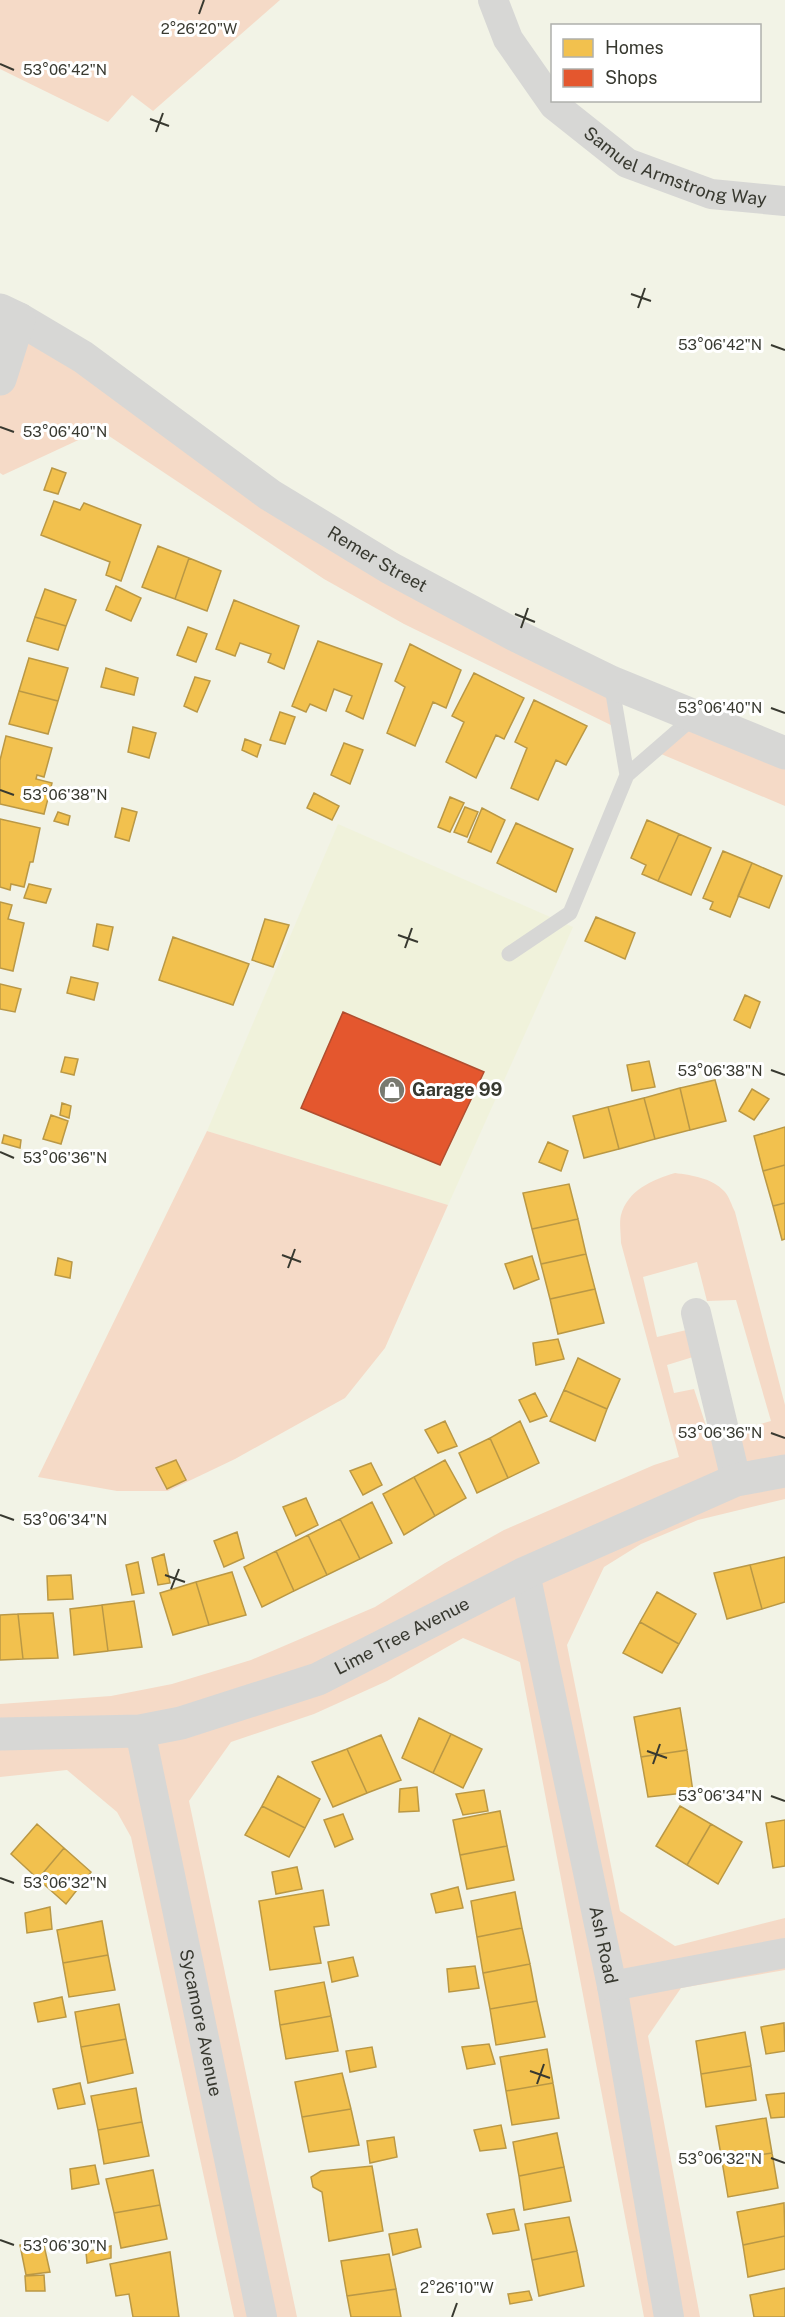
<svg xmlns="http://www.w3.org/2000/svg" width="785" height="2317" font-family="'Public Sans',sans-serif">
<rect width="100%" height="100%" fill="#f2f3e6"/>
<!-- built -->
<path fill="#f0f2db" d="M338,824l235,103 -125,278 -241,-74z"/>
<!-- green -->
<path fill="#f5dac7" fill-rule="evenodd" d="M0,0h280l-127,111 -21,-16 -24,27 -108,-53z
M19,319l122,81 470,282 8,47 -215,-105 -80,-45 -224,-149 -97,45 -3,-2v-94z
M695,716l90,37v53l-131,-55z
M207,1131l241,74 -63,143 -40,50 -110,61 -67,32h-51l-79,-14z
M675,1173c16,2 37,5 49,18 5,5 8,15 11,21l50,193v94l-87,21 -57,24 -37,23 -37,78 53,266 55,35 110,-28v52l-104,18 -33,48 52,281h-56l-124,-655 -57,-24 -76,43 -73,33 -83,28 -42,59 108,516h-63l-103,-480 -14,-25 -50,-42 -67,7v-73l111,-8 61,-12 79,-24 124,-53 70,-44 59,-33 150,-65 25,-8 -58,-214c0,-9 -2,-20 0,-28 7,-25 31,-35 54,-42zM697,1262l10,39 29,-1 35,121 -46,13 -16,1 -15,-46 -20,4 -7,-28 39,-12 -7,-26 -42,10 -14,-60z"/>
<!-- homes -->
<path fill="#f2c14e" stroke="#ba9845" stroke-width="1.5" d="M52,468l14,5 -8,21 -14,-4z
M54,501l26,9 4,-7 57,22 -20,56 -15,-6 4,-13 -69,-27z
M158,546l31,12 -14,41 -33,-12z
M189,558l32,13 -14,40 -32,-12z
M116,586l25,12 -10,23 -25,-11z
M45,589l31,11 -10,26 -31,-9z
M234,600l65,26 -15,43 -16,-7 3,-8 -31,-11 -5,13 -19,-7z
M35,617l31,9 -8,24 -31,-9z
M188,627l19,7 -11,28 -19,-7z
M318,641l64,23 -19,55 -17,-8 6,-15 -18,-7 -8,22 -16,-7 -4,8 -14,-6z
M410,644l51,26 -15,38 -13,-6 -18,44 -28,-13 18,-46 -10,-6z
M29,658l39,10 -10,33 -39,-10z
M106,668l32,10 -4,17 -33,-8z
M474,673l50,25 -20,41 -8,-4 -20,43 -30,-16 18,-40 -12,-6z
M195,677l15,4 -13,31 -13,-6z
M19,691l39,10 -10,33 -39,-10z
M534,700l53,26 -21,39 -10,-5 -18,40 -27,-12 16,-40 -12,-6z
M280,712l15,5 -10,27 -15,-4z
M133,727l23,6 -7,25 -21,-6z
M6,736l46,12 -8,29 -7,-2 -1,4 16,4 -8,31 -44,-10v-44z
M245,739l16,6 -4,12 -15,-7z
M344,743l19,7 -13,34 -19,-9z
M314,793l25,13 -7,14 -25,-12z
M450,797l14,6 -14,29 -12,-5z
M465,807l13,5 -11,25 -13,-5z
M122,808l15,4 -8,29 -14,-4z
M482,808l23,12 -14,32 -23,-10z
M58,812l12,4 -2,9 -14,-4z
M0,819l40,9 -7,34h-3l-6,25 -13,-3 -1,6 -10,-3z
M647,820l32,14 -21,47 -16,-7 4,-9 -15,-7z
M516,823l57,26 -17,43 -59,-29z
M679,834l32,14 -20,47 -33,-14z
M723,851l29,12 -22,54 -20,-8 3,-7 -10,-4z
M752,863l30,13 -13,32 -31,-12z
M29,884l22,5 -5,14 -22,-5z
M0,902l12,3 -4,14 16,4 -11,48 -13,-3z
M596,917l39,16 -10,26 -40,-18z
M265,919l24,6 -16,42 -21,-7z
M97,924l16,3 -5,23 -15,-4z
M173,937l76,27 -16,41 -74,-25z
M71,977l27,6 -4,17 -27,-7z
M0,984l21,5 -6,23 -15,-3z
M745,995l15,7 -10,26 -16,-8z
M65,1057l13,2 -4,16 -13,-3z
M649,1061l6,26 -23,4 -5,-26z
M715,1080l11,41 -36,9 -10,-42z
M680,1088l10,42 -35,9 -11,-41z
M752,1089l17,10 -15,21 -15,-9z
M644,1098l11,41 -36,10 -11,-42z
M62,1103l9,3 -2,12 -9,-3z
M608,1107l11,42 -35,9 -11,-42z
M51,1115l17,6 -7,23 -18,-5z
M785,1127v38l-22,6 -9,-35z
M4,1135l17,5 -1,8 -18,-5z
M548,1142l20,9 -7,20 -22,-9z
M785,1165v38l-12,3 -10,-35z
M569,1184l9,35 -46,10 -9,-36z
M785,1203v36l-3,1 -9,-34z
M578,1219l8,35 -45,10 -9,-35z
M586,1254l9,35 -45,10 -9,-35z
M532,1256l7,23 -25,10 -9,-25z
M58,1258l14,4 -2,16 -15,-3z
M595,1289l9,34 -46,11 -8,-35z
M558,1339l6,20 -28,6 -3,-22z
M578,1358l42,21 -13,30 -43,-19z
M564,1390l43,19 -12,32 -45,-20z
M535,1393l12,23 -17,6 -11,-22z
M445,1421l12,25 -19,7 -13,-23z
M520,1421l19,42 -31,15 -18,-40z
M490,1438l18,40 -31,15 -18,-40z
M176,1460l10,20 -19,9 -11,-21z
M445,1460l21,38 -31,18 -21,-39z
M371,1463l11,22 -19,10 -13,-24z
M414,1477l21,39 -31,19 -21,-41z
M306,1498l12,27 -22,11 -13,-29z
M372,1502l20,41 -32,16 -20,-40z
M340,1519l20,40 -33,16 -19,-40z
M237,1532l7,26 -20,9 -10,-26z
M308,1535l19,40 -33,16 -18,-40z
M276,1551l18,40 -32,16 -18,-40z
M164,1554l6,29 -12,2 -6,-27z
M785,1557v45l-23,7 -12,-44z
M138,1562l6,31 -12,2 -6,-30z
M750,1565l12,44 -35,10 -13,-46z
M232,1572l14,43 -37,10 -13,-43z
M71,1575l2,24 -25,1 -1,-24z
M196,1582l13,43 -36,10 -13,-42z
M657,1592l39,22 -17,30 -39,-22z
M134,1601l8,46 -34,4 -6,-46z
M102,1605l6,46 -34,4 -4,-46z
M53,1613l5,45 -35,1 -5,-45z
M18,1614l5,45 -23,1v-45z
M640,1622l39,22 -17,29 -39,-20z
M680,1708l7,42 -46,7 -7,-40z
M419,1718l32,16 -18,39 -31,-15z
M451,1734l31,15 -19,39 -30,-15z
M381,1735l20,45 -34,13 -20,-44z
M347,1749l20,44 -34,14 -21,-45z
M687,1750l6,42 -45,5 -7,-40z
M278,1776l42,23 -15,29 -43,-22z
M417,1787l2,24 -20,1 1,-23z
M484,1790l4,21 -25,4 -7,-21z
M262,1806l43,22 -16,29 -44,-22z
M680,1806l31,18 -24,41 -31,-19z
M500,1811l7,35 -47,9 -7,-35z
M343,1814l10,25 -18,8 -11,-27z
M785,1820v46l-12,2 -7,-45z
M37,1824l27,24 -26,31 -27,-25z
M711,1824l31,18 -24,42 -31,-19z
M507,1846l7,34 -47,9 -7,-34z
M64,1848l27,24 -25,32 -28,-25z
M297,1867l5,22 -26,5 -4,-22z
M458,1887l5,21 -27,5 -5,-19z
M323,1890l6,35 -15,2 7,36 -51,7 -11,-69z
M515,1892l7,36 -45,9 -6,-36z
M50,1907l2,22 -25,4 -2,-20z
M102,1921l6,34 -45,8 -6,-33z
M522,1928l8,36 -47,9 -6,-36z
M108,1955l7,35 -46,7 -6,-34z
M353,1957l5,19 -26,6 -4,-20z
M530,1964l7,37 -47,8 -7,-36z
M475,1966l4,22 -30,4 -2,-23z
M324,1982l7,34 -51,9 -5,-34z
M62,1997l4,20 -28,5 -4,-19z
M537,2001l8,36 -49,8 -6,-36z
M119,2004l7,35 -45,8 -6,-35z
M331,2016l7,35 -52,8 -6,-34z
M784,2023l1,28 -19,3 -5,-27z
M745,2032l6,34 -50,8 -5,-33z
M126,2039l7,34 -45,10 -7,-36z
M489,2044l6,20 -28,5 -5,-22z
M372,2047l4,20 -26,5 -4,-21z
M547,2049l6,34 -47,8 -6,-34z
M751,2066l5,34 -50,7 -5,-33z
M342,2073l9,36 -49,8 -7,-35z
M80,2083l5,21 -27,5 -5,-20z
M553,2083l6,35 -47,7 -6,-34z
M136,2088l6,34 -44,8 -7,-34z
M785,2093v24l-14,1 -5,-23z
M351,2109l8,36 -50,7 -7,-35z
M766,2118l6,35 -50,8 -6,-35z
M142,2122l7,34 -45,8 -6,-34z
M501,2125l5,23 -26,3 -6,-21z
M557,2133l7,34 -45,9 -6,-34z
M394,2137l3,20 -27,6 -3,-22z
M772,2153l6,35 -50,9 -6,-36z
M95,2165l4,19 -27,5 -2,-20z
M372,2166l11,65 -54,10 -7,-49 -9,-5 -2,-10 10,-6z
M564,2167l7,34 -47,9 -5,-34z
M153,2170l7,35 -46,8 -8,-34z
M784,2203l1,33 -42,9 -6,-33z
M160,2205l7,34 -46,9 -7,-35z
M514,2209l5,21 -26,4 -6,-20z
M569,2217l8,34 -45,9 -7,-36z
M417,2229l4,18 -28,8 -4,-21z
M785,2236v33l-37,8 -5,-32z
M43,2241l7,31 -24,3 -6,-30z
M111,2246v12l-24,5 -1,-11z
M577,2251l7,35 -45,10 -7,-36z
M170,2252l9,65h-46l-4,-23 -13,2 -6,-32z
M389,2254l7,35 -49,7 -6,-35z
M44,2275l1,16h-19l-1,-15z
M785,2288v29h-31l-4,-22z
M396,2289l5,28h-50l-4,-21z
M529,2291l3,9 -22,4 -2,-10z"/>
<!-- shops -->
<path fill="#e4572e" stroke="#b04e2f" stroke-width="1.5" d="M343,1012l141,60 -44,93 -139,-57z"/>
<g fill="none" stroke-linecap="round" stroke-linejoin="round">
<!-- service -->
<path stroke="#d7d7d5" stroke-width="15" d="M611,682l16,93 68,-59
M509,954l61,-41 57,-138"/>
<!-- minor -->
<g stroke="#d7d7d5" stroke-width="30">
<path id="s1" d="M493,0l15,39 46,66 73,58 84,31 74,7"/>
<path d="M696,1313l40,167"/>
<path id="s2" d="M525,1573l87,413 57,331"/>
<path id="s3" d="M140,1731l122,586"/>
<path d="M612,1986l173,-33"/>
</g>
<!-- tertiary -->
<g stroke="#d7d7d5" stroke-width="33">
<path id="s4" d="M19,319l64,38 187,138 120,73 129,69 92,45 174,71"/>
<path id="s5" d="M0,1734l140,-3 41,-8 137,-44 207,-106 211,-93 49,-9"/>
</g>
<!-- secondary -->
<path stroke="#d7d7d5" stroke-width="33" d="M0,310l19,9 -19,60"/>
</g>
<!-- ticks -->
<path fill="none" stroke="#383930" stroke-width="2" d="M199,14l5,-14M0,64l14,6M150,119l19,7M156,132l7,-19M631,294l20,7M638,308l7,-20M771,345l14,5M0,427l14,5M515,614l20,8M521,628l7,-20M771,708l14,5M0,790l14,5M398,935l20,7M405,948l7,-20M771,1070l14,5M0,1152l14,6M282,1255l19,7M288,1268l7,-19M771,1433l14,5M0,1515l14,5M165,1575l20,7M171,1589l8,-20M647,1751l20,7M653,1764l7,-20M771,1796l14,5M0,1878l14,5M530,2071l20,7M537,2084l7,-20M771,2158l14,5M0,2240l14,5M452,2317l5,-14"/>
<!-- icons -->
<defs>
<g id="shop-disc" transform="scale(1.35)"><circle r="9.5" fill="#797a70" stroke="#fff"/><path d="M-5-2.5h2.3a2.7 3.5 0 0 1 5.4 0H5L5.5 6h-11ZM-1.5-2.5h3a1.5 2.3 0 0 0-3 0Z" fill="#fff"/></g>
</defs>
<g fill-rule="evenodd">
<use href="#shop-disc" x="392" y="1090"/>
</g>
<g text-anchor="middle" stroke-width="6" stroke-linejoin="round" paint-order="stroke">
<!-- street labels -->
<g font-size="18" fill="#383930" stroke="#fff">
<text dy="6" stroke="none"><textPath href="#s1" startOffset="262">Samuel Armstrong Way</textPath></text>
<text dy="6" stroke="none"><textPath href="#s4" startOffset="432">Remer Street</textPath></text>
<text dy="6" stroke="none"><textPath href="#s5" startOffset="420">Lime Tree Avenue</textPath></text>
<text dy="6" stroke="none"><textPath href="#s2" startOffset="380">Ash Road</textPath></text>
<text dy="6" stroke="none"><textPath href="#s3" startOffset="298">Sycamore Avenue</textPath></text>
</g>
<!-- poi labels -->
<g font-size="18" font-weight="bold" fill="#383930" stroke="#fff" text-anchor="start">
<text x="412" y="1096">Garage 99</text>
</g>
</g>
<g font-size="15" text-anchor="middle" fill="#383930" stroke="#fff" stroke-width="6" stroke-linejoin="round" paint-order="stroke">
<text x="199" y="34">2°26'20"W</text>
<text x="65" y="75">53°06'42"N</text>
<text x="720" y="350">53°06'42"N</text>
<text x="65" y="437">53°06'40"N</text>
<text x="720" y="713">53°06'40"N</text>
<text x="65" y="800">53°06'38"N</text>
<text x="720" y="1076">53°06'38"N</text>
<text x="65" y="1163">53°06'36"N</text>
<text x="720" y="1438">53°06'36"N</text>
<text x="65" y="1525">53°06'34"N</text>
<text x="720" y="1801">53°06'34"N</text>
<text x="65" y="1888">53°06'32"N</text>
<text x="720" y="2164">53°06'32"N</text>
<text x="65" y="2251">53°06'30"N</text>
<text x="457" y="2293">2°26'10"W</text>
</g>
<!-- legend -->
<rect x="551" y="24" width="210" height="78" fill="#ffffff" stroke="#afb0ac" stroke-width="1.5"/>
<rect x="563" y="39" width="30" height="18" fill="#f2c14e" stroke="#afb0ac" stroke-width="1.5"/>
<text x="605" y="54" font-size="18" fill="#383930">Homes</text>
<rect x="563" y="69" width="30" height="18" fill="#e4572e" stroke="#afb0ac" stroke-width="1.5"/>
<text x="605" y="84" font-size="18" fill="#383930">Shops</text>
</svg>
